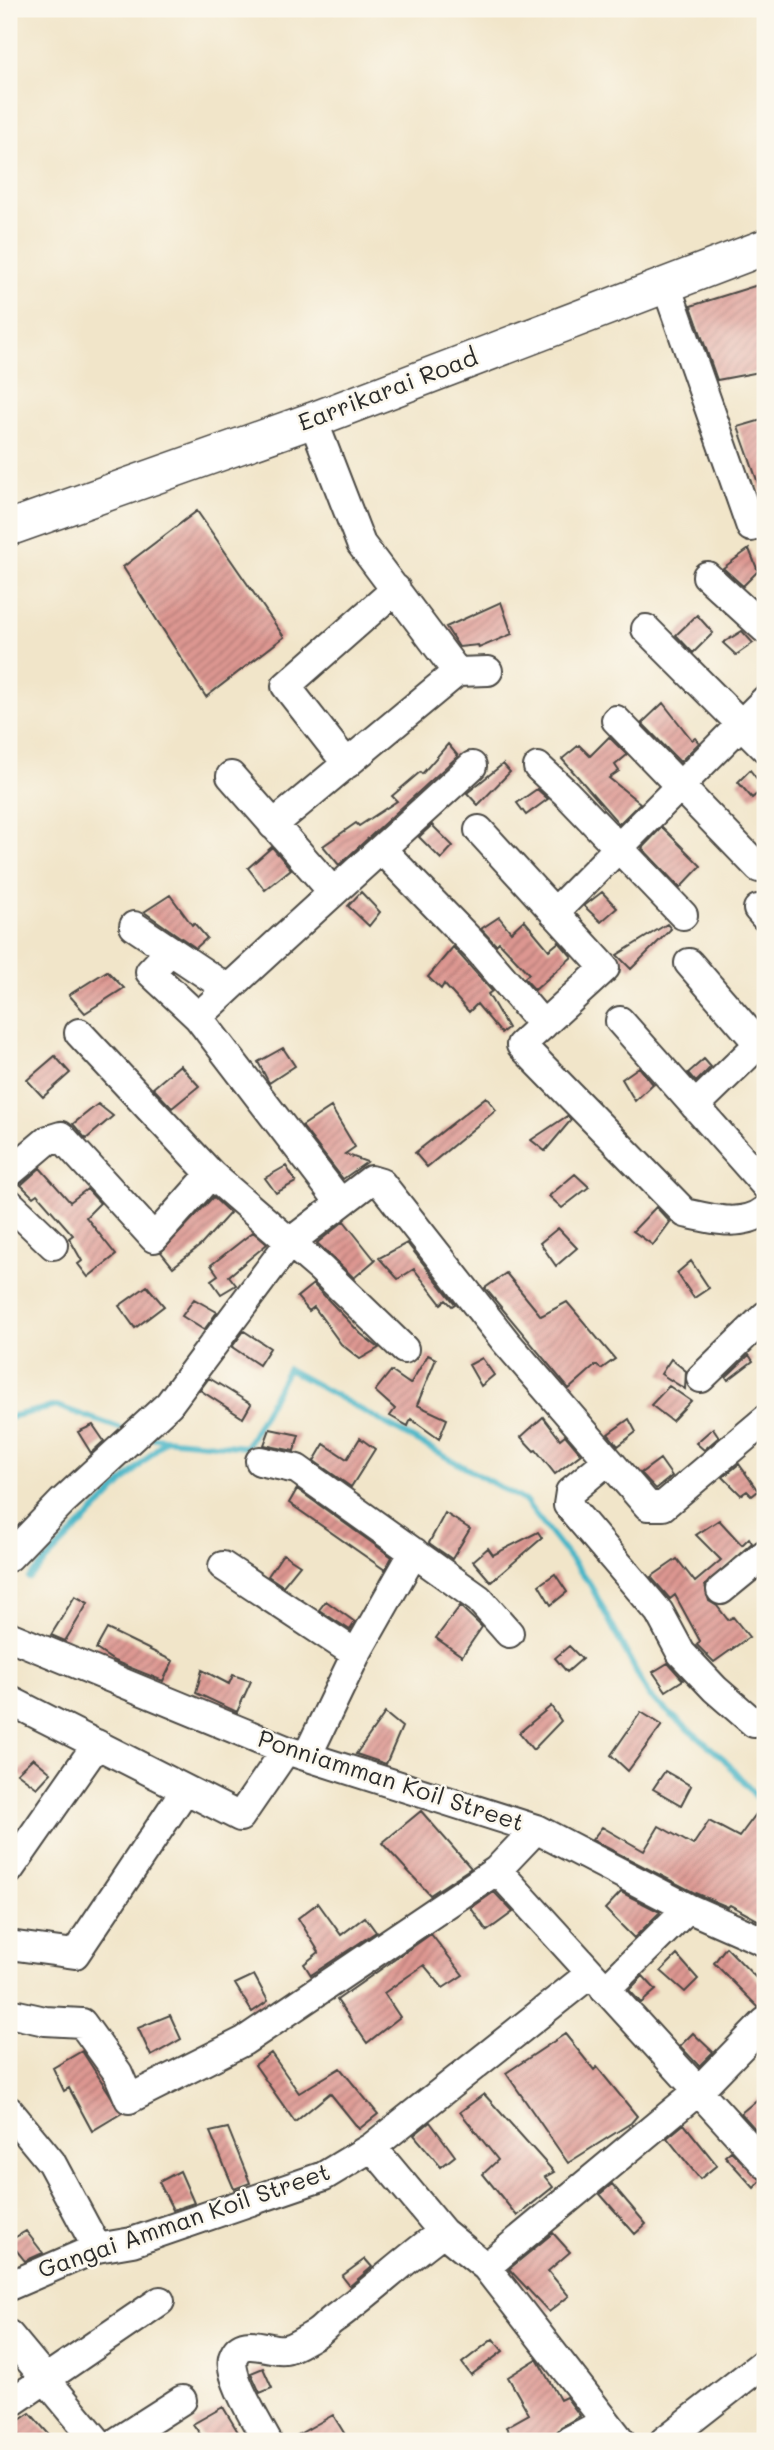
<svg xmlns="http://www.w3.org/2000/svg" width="774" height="2450" font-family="Mali,sans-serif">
<defs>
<pattern id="building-hatch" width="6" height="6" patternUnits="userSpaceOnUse" patternTransform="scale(1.75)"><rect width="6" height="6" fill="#dd9791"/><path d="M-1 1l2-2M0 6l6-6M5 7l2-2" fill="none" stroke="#b37b77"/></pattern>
</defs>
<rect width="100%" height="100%" fill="#fbf7ec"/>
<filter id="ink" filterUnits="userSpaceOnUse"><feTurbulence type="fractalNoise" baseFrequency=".0143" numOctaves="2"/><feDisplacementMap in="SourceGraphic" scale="14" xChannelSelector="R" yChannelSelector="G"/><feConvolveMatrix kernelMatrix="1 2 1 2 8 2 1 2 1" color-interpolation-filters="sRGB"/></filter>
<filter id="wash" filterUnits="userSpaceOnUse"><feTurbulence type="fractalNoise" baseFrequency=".00686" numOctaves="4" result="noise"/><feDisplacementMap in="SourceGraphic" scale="28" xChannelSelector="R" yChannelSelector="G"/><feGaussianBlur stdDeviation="1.57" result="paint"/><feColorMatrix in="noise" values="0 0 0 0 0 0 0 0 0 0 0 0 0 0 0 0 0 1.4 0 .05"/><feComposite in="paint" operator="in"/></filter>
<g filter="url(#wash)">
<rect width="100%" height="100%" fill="#f1e5c9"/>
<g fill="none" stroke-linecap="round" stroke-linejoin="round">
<!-- stream -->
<path stroke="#4ab6c7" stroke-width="6" d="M9,1417l48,-11 62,22
M154,1438l92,9 42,-78 237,132 65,83 59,112 75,63 41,48
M29,1578l136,-138"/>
</g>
<g id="blocks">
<!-- building -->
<path fill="url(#building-hatch)" d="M761,284l4,17v70l-48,9 -26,-74z
M765,419v77l-2,1 -25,-70z
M197,511l87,126 -78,60 -83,-130z
M749,549l9,22 -15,15 -20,-18z
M501,602l11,32 -33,14 -1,-3 -19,2 -13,-20z
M697,615l16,18 -20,20 -17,-18z
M742,631l11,12 -17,12 -13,-12z
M663,703l29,37 3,-2 4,5 -19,19 -38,-39z
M609,737l18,18 -12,10 4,6 -10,7 31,25 -21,21 -57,-65 17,-14 11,11z
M448,744l10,12 -119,109 -16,-19 33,-23 3,3 38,-25 -5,-5 28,-24 2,2z
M503,764l7,8 -32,33 -11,-12z
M750,770l14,18 -12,10 -14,-16z
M537,789l11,10 -22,16 -9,-12z
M432,825l21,21 -12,13 -22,-22z
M662,827l39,39 -21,22 -38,-40z
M272,847l19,22 -26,21 -17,-22z
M361,892l19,20 -11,14 -21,-20z
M602,892l15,16 -16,14 -17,-16z
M170,895l22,30 2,-2 13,15 -11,10 -52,-36z
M499,917l12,15 13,-12 25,30 10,-8 13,15 -37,33 -11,-12 5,-4 -30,-32 -3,3 -15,-16z
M667,924l4,5 -40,40 -14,-14z
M453,947l39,44 -4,3 20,34 -7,5 -24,-29 -8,8 -25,-28 -3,5 -13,-12z
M107,971l17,17 -39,25 -16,-18z
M283,1048l12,18 -26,17 -11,-21z
M55,1056l15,17 -27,24 -16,-17z
M704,1059l7,8 -15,15 -8,-9z
M180,1065l19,21 -27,22 -19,-20z
M639,1067l14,17 -18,17 -13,-22z
M486,1097l10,13 -69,57 -12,-14z
M98,1104l15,12 -27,23 -13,-15z
M331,1107l24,40 -10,7 22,8 -24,17 -41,-53z
M567,1116l4,4 -26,31 -14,-11z
M286,1166l10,16 -20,11 -11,-15z
M40,1168l30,34 17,-13 13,14 -14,14 30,38 -28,22 -10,-13 4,-3 -13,-23 4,-3 -36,-41 -4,3 -12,-12z
M575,1174l14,13 -27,21 -13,-12z
M213,1197l17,16 -29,32 -28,22 -12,-15z
M656,1207l14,15 -17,23 -20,-14z
M344,1221l31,39 -21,18 -37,-35z
M558,1228l19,20 -21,18 -16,-23z
M253,1232l14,12 -38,32 7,9 -15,9 -10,-14 7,-5 -7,-10z
M407,1243l48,61 -3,2 -6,-6 -5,4 -27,-35 -16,10 -19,-21z
M691,1261l18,27 -15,10 -17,-25z
M506,1273l35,43 26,-14 48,57 -14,10 -5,-4 -27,24 -84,-101z
M313,1284l48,50 18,14 -19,11 -19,-15 -27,-37 -5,4 -12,-14z
M147,1286l17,20 -29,22 -16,-22z
M194,1299l23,13 -13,18 -22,-14z
M244,1331l26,17 -11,17 -27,-18z
M428,1355l8,4 -19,46 30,14 -8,20 -28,-20 -3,7 -18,-10 5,-7 -20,-18 16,-20 19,13z
M749,1355l4,6 -25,19 -2,-3z
M482,1358l12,17 -13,11 -12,-21z
M671,1359l15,12 -1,18 -24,-15z
M209,1378l42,26 -8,14 -43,-28z
M669,1386l22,15 -19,20 -21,-16z
M543,1417l17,22 5,-4 16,19 -26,20 -19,-24 -2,1 -13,-14z
M629,1419l7,13 -18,14 -10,-12z
M93,1425l11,16 -13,12 -13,-21z
M713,1428l6,9 -15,13 -8,-7z
M270,1429l29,6 -5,16 -30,-6z
M360,1438l15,11 -24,38 -37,-26 10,-17 23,15z
M660,1459l12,17 -16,13 -15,-16z
M739,1464l19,27 -6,5 -5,-5 -6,4 -18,-18z
M297,1489l95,68 -7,13 -96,-67z
M445,1513l25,16 -18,30 -23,-16z
M719,1520l23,25 7,-7 3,5 -47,42 4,16 8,5 11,14 5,-3 16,20 -35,25 -17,-17 3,-4 -25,-46 -5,4 -19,-22 26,-18 18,23 26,-22 -25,-25z
M538,1532l4,6 -51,44 -18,-21 15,-13 5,7z
M283,1554l17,11 -17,21 -15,-10z
M555,1574l12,18 -16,13 -12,-20z
M75,1596l13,7 -23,38 -14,-6z
M326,1601l29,21 -5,8 -31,-20z
M460,1606l22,21 -20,29 -26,-18z
M107,1629l66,32 -10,20 -49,-20 -18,-12z
M569,1646l13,13 -15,13 -12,-14z
M668,1663l15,17 -17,11 -13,-19z
M202,1670l27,14 4,-9 18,6 -14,31 -41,-19z
M551,1706l10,15 -28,29 -14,-17z
M641,1712l21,13 -34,46 -17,-16z
M385,1713l17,14 -16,37 -30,-10z
M33,1758l18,15 -14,15 -20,-15z
M665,1771l26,15 -10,19 -28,-16z
M765,1802v122l-35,-19 -2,2 -33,-14 -103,-53 10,-13 42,24 15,-25 34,19 16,-24 30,16z
M421,1811l50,57 -41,27 -48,-52z
M494,1892l19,20 -26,19 -16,-23z
M621,1892l39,20 -26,26 -29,-29z
M318,1903l23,32 24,-18 11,15 -65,43 -7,-11 15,-12 -21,-34z
M431,1934l32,41 -20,13 -19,-23 -40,28 16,24 -33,26 -30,-43z
M726,1947l39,40v19l-7,1 -44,-44z
M677,1955l21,24 -13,13 -24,-21z
M254,1975l14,26 -16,11 -17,-28z
M643,1976l13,14 -15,13 -12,-13z
M170,2015l11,24 -30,17 -13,-28z
M693,2033l20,19 -14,14 -19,-20z
M565,2034l29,36 3,-3 40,49 -6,7 -63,40 -62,-90z
M82,2051l40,62 -30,18 -23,-43 -5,3 -11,-23z
M271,2053l28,40 41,-25 38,46 -19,15 -29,-36 -35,29 -40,-57z
M765,2093v30l-9,7 -15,-17z
M484,2094l70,78 -9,5 8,10 -36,29 -34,-42 15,-14 -38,-48z
M430,2122l25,34 -14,11 -27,-32z
M684,2124l33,41 -17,14 -33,-41z
M228,2128l22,55 -16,6 -24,-57z
M731,2151l30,29 -7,8 -29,-32z
M180,2171l14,32 -21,7 -14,-28z
M612,2184l34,40 -11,10 -35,-40z
M26,2231l17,22 -18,8 -16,-20z
M553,2233l17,19 -22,19 21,25 -20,16 -40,-43z
M365,2259l7,8 -22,19 -8,-10z
M493,2339l10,12 -32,24 -9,-12z
M537,2359l23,41 6,-3 14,19 -19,11 -9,14h-37l-9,-14 23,-13 -21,-37z
M263,2368l9,20 -12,5 -9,-20z
M223,2407l15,25 -20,9h-13l-12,-17z
M30,2413l25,28h-32l-12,-15z
M333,2415l16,26h-62z"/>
</g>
</g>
<g filter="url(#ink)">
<use href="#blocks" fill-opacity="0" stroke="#494743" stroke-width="2"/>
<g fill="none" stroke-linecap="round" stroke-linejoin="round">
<!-- minor casing -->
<g stroke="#494743" stroke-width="32">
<path id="minor" d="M666,285l85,242
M313,420l48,124 96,128 31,-1
M707,576l58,53
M646,629l119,119
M616,720l143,148
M347,764l-61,-78 110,-97
M538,767l28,26 117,122
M231,776l101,115
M273,825l184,-153
M479,830l126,138 -84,77 164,168c26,6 58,15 80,-3
M382,850l95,98 66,77
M758,909l7,8
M554,913l211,-213
M134,926l94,63
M170,951l-20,21 48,45 141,184
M689,963l70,81
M198,1017c90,-85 183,-167 274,-251
M620,1021l145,164
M79,1033l132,141 110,95 83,80
M695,1106l70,-68
M9,1173l39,-33 13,-4 93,102 57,-64
M9,1203l44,42
M701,1378l64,-62
M608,1460l-38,32 -2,13 91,107 22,41 34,36 39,34
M260,1461l37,8 182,130 30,34
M9,1557l53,-55 107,-98 120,-161 82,-63 10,3 125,159 142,164h15l102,-86
M223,1566l133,88
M721,1590l44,-36
M9,1636l277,114 250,79 152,79 77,34
M9,1700l231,117 46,-67
M307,1756l49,-102 58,-102
M9,1870l88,-126
M497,1870l268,294
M9,1945l66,9 110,-164
M605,1990l83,-82
M9,2013l36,8 37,2 36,50 11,26 115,-58 253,-171 39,-41
M9,2111l42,51 46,86
M372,2147l71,85 43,35 135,174
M486,2267l211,-175 68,-70
M9,2286l88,-38 35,-6 192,-66 48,-29 218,-173
M9,2335l88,106
M9,2404l151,-103
M118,2441l64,-41
M267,2441c-9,-17 -39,-64 -34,-83 8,-25 36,-6 52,-9 9,-1 21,-10 29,-14 8,-4 13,-12 21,-17 37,-27 70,-59 108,-86
M569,2441l36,-19
M664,2441l101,-79"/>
</g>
<!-- major casing -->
<g stroke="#494743" stroke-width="38">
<path id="major" d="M9,528l304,-108 452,-173"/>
</g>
<!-- minor -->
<use href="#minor" stroke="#fff" stroke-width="28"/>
<!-- major -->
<use href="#major" stroke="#fff" stroke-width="35"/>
</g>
</g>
<g text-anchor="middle" stroke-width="5" stroke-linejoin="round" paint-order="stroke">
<!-- street labels -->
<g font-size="24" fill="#2b2b2b" stroke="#fbf7ec">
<text transform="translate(388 390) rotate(-21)" y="8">Earrikarai Road</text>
<text transform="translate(391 1781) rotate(18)" y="8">Ponniamman Koil Street</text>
<text transform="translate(184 2221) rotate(-19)" y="8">Gangai Amman Koil Street</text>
</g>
</g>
<!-- margin -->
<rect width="774" height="2450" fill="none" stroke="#fbf7ec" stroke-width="35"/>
</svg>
